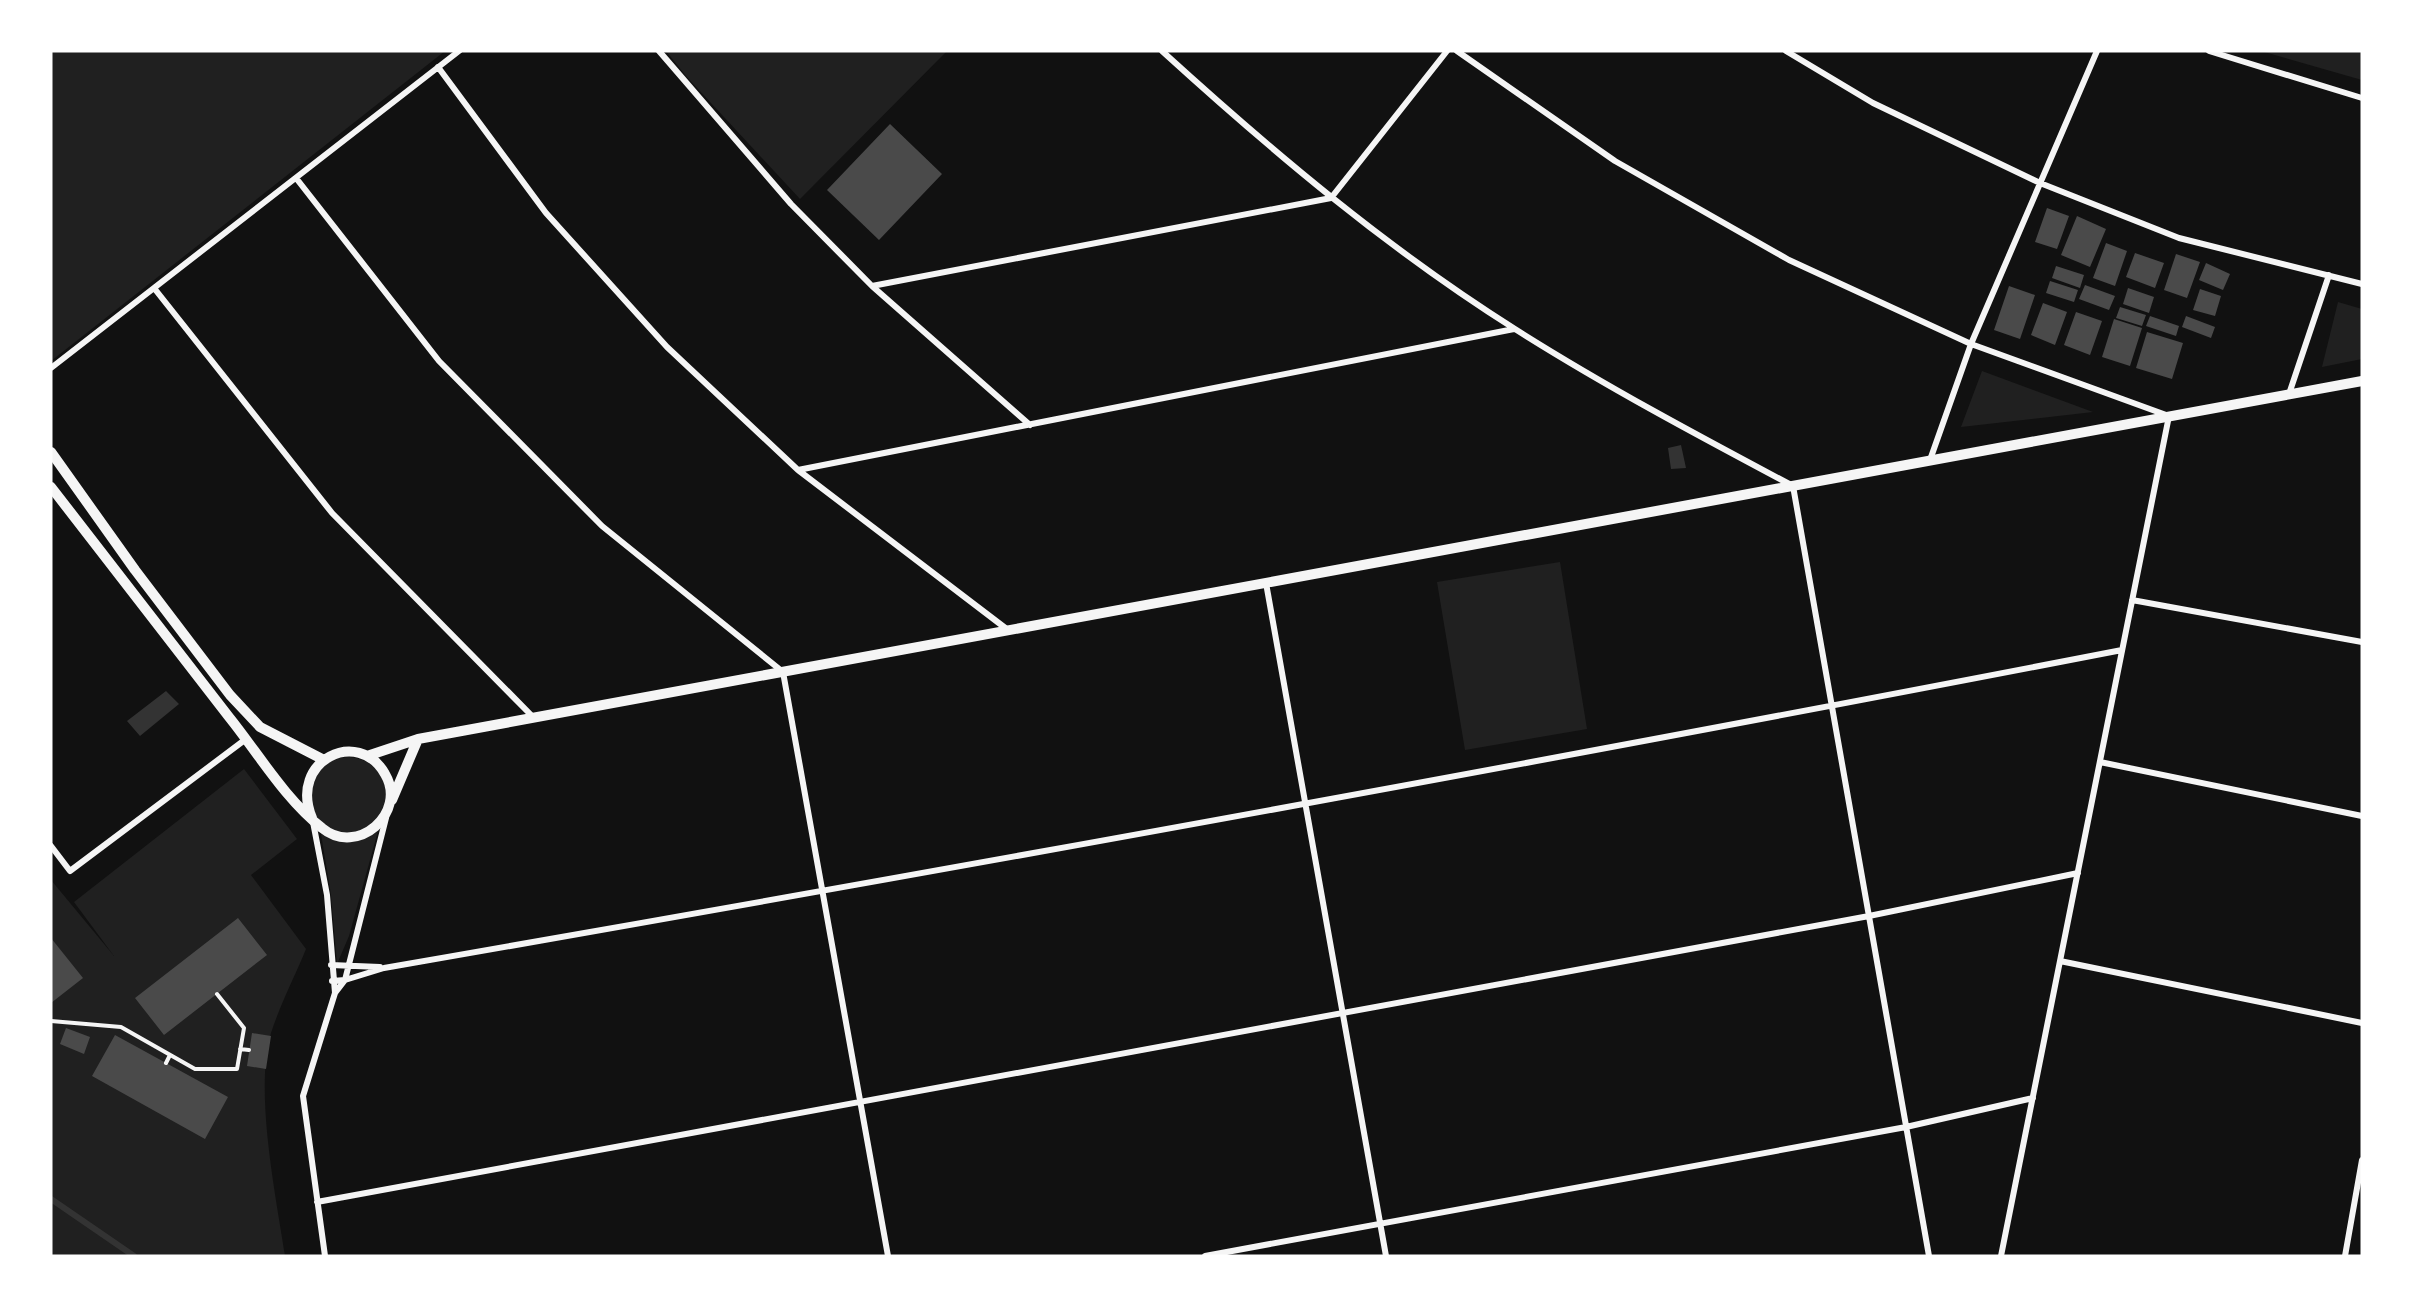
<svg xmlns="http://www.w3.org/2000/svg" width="2413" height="1307" font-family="'Varela Round',sans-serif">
<rect width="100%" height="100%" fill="#111"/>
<!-- green -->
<path fill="#202020" d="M51,51h394l-394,310z
M666,51h281l-147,148 -114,-123z
M2261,51h101v29z
M2338,302l24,7v50l-40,8z
M1982,371l111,41 -132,15z
M1560,562l27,167 -122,21 -28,-168z
M310 795a38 38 0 1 1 76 0a38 38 0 1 1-76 0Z
M244,769l53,70 -46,36 55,74c-11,27 -26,56 -35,84 -17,58 5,163 14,223h-234v-376l63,76 -40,-54z
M378,831l-29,105 -12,28 -6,-69 -10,-61c19,8 39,9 57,-3z"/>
<!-- water -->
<path fill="#333" d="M1681,445l5,23 -15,1 -3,-21z
M166,691l13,13 -39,32 -13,-15z"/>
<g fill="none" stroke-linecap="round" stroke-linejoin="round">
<!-- stream -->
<path stroke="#333" stroke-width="6" d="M51,1199l83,57"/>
</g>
<!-- building -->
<path fill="#4a4a4a" d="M890,124l52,50 -63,66 -52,-50z
M2047,208l22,8 -12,33 -22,-7z
M2077,216l29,13 -16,38 -29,-12z
M2106,243l21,8 -12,35 -22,-8z
M2135,253l29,10 -9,25 -29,-11z
M2176,254l24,8 -13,36 -23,-8z
M2206,263l24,11 -7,16 -24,-10z
M2056,266l28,9 -4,13 -28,-10z
M2050,281l28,9 -4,12 -28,-9z
M2085,285l30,11 -6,14 -30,-11z
M2009,286l26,9 -15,44 -26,-9z
M2128,288l26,9 -5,16 -26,-9z
M2200,289l21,7 -6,20 -22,-6z
M2043,303l24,9 -12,33 -24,-10z
M2120,307l26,8 -4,11 -26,-8z
M2076,312l26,9 -12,34 -26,-10z
M2150,316l29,10 -3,10 -30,-10z
M2186,316l29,11 -4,11 -29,-11z
M2114,319l28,9 -12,38 -28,-9z
M2147,332l36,11 -11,36 -36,-11z
M238,918l29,37 -103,80 -29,-37z
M51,938l32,40 -32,25z
M66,1028l24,9 -6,17 -24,-10z
M252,1033l19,3 -5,33 -19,-3z
M115,1035l113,62 -23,42 -113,-63z"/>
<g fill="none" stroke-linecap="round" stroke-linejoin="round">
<!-- path -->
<path stroke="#f5f5f5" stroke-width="4" d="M51,1021l70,6 74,42h42l7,-41 -27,-34
M240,1049l9,1
M166,1063l4,-8"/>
<!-- minor -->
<path stroke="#f5f5f5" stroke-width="6" d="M659,51l132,153 81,82 158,139
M1162,51c111,101 226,198 353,278 90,57 184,107 278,157l136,770
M1457,51l158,110 174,99 182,84 198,72 -168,840
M1786,51l87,52 167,80 139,55 183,46
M2209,51l153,47
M438,67l108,146 121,134 131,123 210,160
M296,178l143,183 163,165 181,146 105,584
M872,286l459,-88 116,-147
M154,288l178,225 201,204
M51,368l408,-317
M2289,394l40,-119
M1930,460l41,-116 126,-293
M798,470l716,-141
M1266,583l120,673
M2132,600l230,42
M2100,762l262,54
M313,822l14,73 8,98
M51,846l19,25 176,-132
M2060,961l302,62
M331,965l49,2
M332,981l13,-1 39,-12c580,-101 1160,-206 1738,-318
M317,1202l1552,-286 209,-43
M325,1256l-22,-160 32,-103 10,-13 41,-162
M1205,1256l701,-129 127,-29
M2345,1256l17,-96"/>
<!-- tertiary -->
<path stroke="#f5f5f5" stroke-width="10" d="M51,452l84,118 95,125 30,32 64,33
M51,487c59,77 119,153 178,230 29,36 56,82 93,111 35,29 86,-15 63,-54 -26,-47 -97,-14 -73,44
M367,756l51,-17 1944,-358
M392,800l26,-61"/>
</g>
<!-- border -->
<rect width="2413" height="1307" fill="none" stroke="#ffffff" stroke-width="105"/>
</svg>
